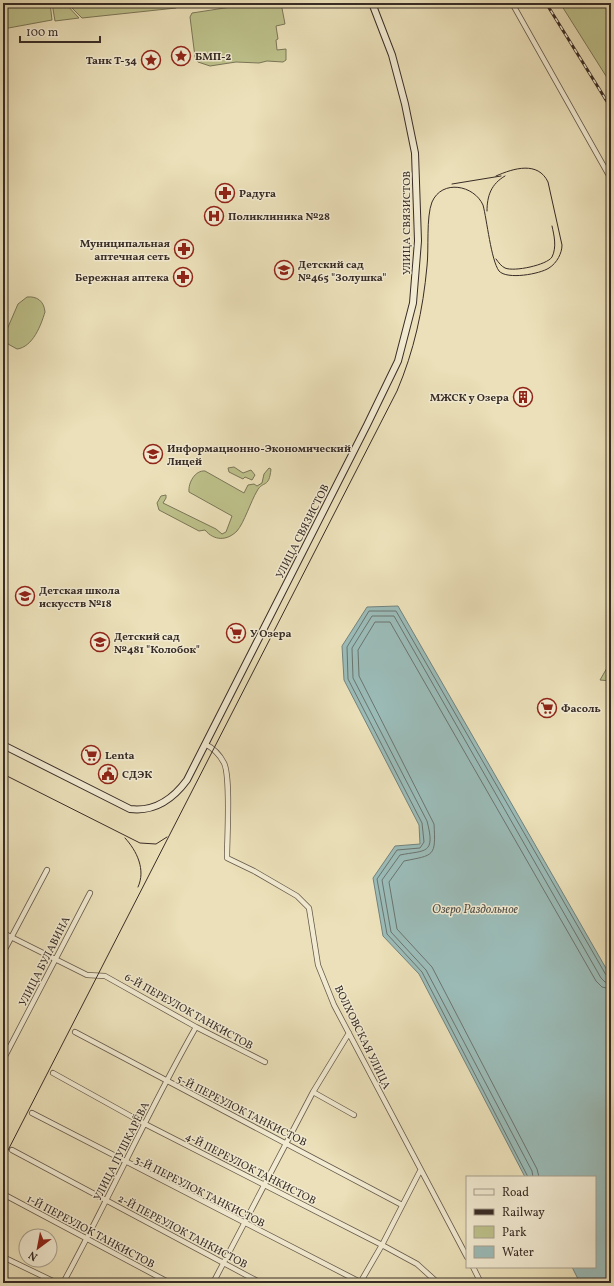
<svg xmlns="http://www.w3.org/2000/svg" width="614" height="1286" font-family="Vollkorn,serif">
<rect width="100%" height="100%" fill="#ebe0b9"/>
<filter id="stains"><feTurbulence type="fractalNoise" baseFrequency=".005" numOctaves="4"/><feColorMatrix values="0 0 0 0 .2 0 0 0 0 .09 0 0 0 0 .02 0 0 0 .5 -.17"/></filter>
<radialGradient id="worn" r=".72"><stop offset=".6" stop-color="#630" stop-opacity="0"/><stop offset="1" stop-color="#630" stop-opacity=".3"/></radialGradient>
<!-- green -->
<path fill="#bdc18b" stroke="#7a7658" d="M3,3h47l2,17 -49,9z
M52,3h13l14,15 -24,3z
M67,3h115l-6,5 -94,10z
M257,3h24l4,21 -9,2 2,13 -2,1 1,10 9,-1v11l-3,2 -16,-1 -8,2 -23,-1 -26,4 -12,-4 -3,-5 -5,-40 2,-4z
M560,3h51v81z
M27,297c10,-1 17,4 18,15 -4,13 -12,35 -28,37l-9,-5 -3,-10 13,-30z
M234,467l9,6 8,-3 4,5 -3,5 -7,-3 -2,2 -14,-7 -1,-4z
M269,468l2,1c-2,20 -8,11 -14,22 -6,10 -13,32 -20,40 -10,10 -23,10 -32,-1l-6,1 -40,-21 -2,-7 4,-7 5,-1v3l-3,5 53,26 6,5 4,-2 6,-16 -43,-24c-1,-9 6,-22 16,-21l39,22 4,-8 6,-1 3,2 5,-3 2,-9z
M611,661v20l-11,-1z"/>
<!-- water -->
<path fill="#9bbbb7" stroke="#73827d" d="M398,606l213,371v306h-31l-8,-16h23v-90h-70l-106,-203 -36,-38 -10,-58 22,-32 25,-2 -1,-19 -75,-145 -2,-34 25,-39z"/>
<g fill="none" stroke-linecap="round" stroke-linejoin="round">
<!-- shore -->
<path stroke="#6a746e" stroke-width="1" d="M528,1177l-106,-205 -35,-38 -10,-55 20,-29 23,-2 4,-6 -2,-19 -74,-144 -1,-32 22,-36h27l210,364 5,3
M533,1177l-1,-6 -106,-201 -35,-38 -9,-52 18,-25c25,-5 36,0 27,-34l-74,-143 -1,-30 20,-32h22l207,362 4,4 6,1
M539,1177l-2,-8 -105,-202 -35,-38 -8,-47 15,-21c30,-6 32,-4 30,-37l-75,-148 -1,-26 17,-28h15l206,359 6,6 9,2"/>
<!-- street casing -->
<g stroke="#65594b" stroke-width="6">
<path id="street" d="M512,3l99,176
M205,744c8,4 15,11 19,19 7,14 3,75 3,95l27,13 43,25 12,12 9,57 16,40 133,252
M3,849l1,-2
M3,933l84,42 18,1 91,51 69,35
M3,953l44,-83
M75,1032l327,173
M3,1060l87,-167
M53,1073l92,51 237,121 35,19 21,19
M313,1092l41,23
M32,1113l330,170
M12,1150l249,133
M3,1194l167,89
M3,1257l54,26
M473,1267l8,16
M63,1283c46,-84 85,-172 133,-256
M213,1283l100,-191 36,-59
M360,1283l22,-38 38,-74"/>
</g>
<!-- secondary casing -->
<g stroke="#382c26" stroke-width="8">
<path id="secondary" d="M3,745l127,64c24,3 43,-10 57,-29l180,-355 31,-64 15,-58 5,-62 -3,-88 -10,-49 -13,-49 -20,-52"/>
</g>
<!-- street -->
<use href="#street" stroke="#f2ebd2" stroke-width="4.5"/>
<!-- secondary -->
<use href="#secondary" stroke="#f2ebd2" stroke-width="6"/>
<!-- tram -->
<path stroke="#382c26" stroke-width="1" d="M452,184l49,-8
M487,211c0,-15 4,-27 18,-35
M496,259c3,4 5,7 9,9 9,4 42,-3 47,-11 5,-10 2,-22 0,-31
M3,774l137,69 16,1 11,-7
M125,838c12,13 21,32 13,49
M3,1160l394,-769c17,-40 26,-81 30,-125 2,-17 -1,-49 5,-64 10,-23 42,-17 51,3 4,15 8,55 16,66 8,9 41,3 50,-3 8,-5 13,-15 13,-23l-14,-63c-10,-21 -34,-14 -52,-6"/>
<!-- rail casing -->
<g stroke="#382c26" stroke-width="3">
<path id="rail" d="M546,3l65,105"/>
</g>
<!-- rail -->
<use href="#rail" stroke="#f2ebd2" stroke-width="1.5" stroke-dasharray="4.5" stroke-linecap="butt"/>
</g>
<!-- icons -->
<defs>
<g id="sight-ring" transform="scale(1)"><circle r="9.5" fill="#f2ebd2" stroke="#8f2418" stroke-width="1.5"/><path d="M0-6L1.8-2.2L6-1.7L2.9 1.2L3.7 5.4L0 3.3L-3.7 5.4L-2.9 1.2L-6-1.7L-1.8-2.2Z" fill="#8f2418"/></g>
<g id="pharmacy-ring" transform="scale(1)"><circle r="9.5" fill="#f2ebd2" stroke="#8f2418" stroke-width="1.5"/><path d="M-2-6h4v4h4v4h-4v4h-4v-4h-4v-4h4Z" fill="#8f2418"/></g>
<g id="hospital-ring" transform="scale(1)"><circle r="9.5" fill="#f2ebd2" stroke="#8f2418" stroke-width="1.5"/><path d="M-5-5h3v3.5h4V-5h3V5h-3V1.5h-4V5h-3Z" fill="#8f2418"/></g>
<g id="school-ring" transform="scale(1)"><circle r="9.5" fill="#f2ebd2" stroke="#8f2418" stroke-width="1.5"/><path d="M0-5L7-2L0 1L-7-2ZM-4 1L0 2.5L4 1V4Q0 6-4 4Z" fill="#8f2418"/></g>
<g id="building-ring" transform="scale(1)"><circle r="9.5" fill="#f2ebd2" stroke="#8f2418" stroke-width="1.5"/><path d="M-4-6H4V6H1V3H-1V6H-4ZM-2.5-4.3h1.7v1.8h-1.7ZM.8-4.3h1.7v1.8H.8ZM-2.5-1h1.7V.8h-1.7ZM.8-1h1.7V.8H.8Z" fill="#8f2418"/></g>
<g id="supermarket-ring" transform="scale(1)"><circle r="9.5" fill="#f2ebd2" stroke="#8f2418" stroke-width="1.5"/><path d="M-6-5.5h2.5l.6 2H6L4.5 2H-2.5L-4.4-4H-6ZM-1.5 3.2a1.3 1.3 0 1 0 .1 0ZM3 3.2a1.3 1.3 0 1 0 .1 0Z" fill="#8f2418"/></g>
<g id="civic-ring" transform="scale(1)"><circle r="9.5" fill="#f2ebd2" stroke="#8f2418" stroke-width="1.5"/><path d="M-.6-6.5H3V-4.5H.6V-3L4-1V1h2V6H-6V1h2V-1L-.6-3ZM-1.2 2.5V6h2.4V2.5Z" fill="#8f2418"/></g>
</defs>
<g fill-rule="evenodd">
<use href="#sight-ring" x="181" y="56"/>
<use href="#sight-ring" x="151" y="60"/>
<use href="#pharmacy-ring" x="225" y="193"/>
<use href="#hospital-ring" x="214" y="216"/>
<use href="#pharmacy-ring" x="184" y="249"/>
<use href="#school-ring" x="284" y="270"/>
<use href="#pharmacy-ring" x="183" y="277"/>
<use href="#building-ring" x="523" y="397"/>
<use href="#school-ring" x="153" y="454"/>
<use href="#school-ring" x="25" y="596"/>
<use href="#supermarket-ring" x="236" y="633"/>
<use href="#school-ring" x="100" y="642"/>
<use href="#supermarket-ring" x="547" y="708"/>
<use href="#supermarket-ring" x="91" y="755"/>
<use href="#civic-ring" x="108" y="774"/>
</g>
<g text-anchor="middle" stroke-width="3" stroke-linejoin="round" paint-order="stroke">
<!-- poi labels -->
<g font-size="11" font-weight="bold" fill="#382c26" stroke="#f2ebd2" text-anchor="start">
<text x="195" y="60">БМП-2</text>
<text x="137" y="64" text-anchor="end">Танк Т-34</text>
<text x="239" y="197">Радуга</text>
<text x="228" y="220">Поликлиника №28</text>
<text x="170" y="247" text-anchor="end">Муниципальная<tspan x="170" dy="13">аптечная сеть</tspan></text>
<text x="298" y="268">Детский сад<tspan x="298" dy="13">№465 "Золушка"</tspan></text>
<text x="169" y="281" text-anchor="end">Бережная аптека</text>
<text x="509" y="401" text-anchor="end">МЖСК у Озера</text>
<text x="167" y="452">Информационно-Экономический<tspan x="167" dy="13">Лицей</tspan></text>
<text x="39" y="594">Детская школа<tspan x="39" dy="13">искусств №18</tspan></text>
<text x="250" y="637">У Озера</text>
<text x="114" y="640">Детский сад<tspan x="114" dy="13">№481 "Колобок"</tspan></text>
<text x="561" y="712">Фасоль</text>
<text x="105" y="759">Lenta</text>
<text x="122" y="778">СДЭК</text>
</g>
<!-- street labels -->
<g font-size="11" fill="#382c26" stroke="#f2ebd2">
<text transform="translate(406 223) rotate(-90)" y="4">УЛИЦА СВЯЗИСТОВ</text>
<text transform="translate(302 531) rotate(-63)" y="4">УЛИЦА СВЯЗИСТОВ</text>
<text transform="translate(44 961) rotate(-63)" y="4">УЛИЦА БУЛАВИНА</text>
<text transform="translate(189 1011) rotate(29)" y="4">6-Й ПЕРЕУЛОК ТАНКИСТОВ</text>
<text transform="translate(363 1037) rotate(64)" y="4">ВОЛХОВСКАЯ УЛИЦА</text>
<text transform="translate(242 1110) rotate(27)" y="4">5-Й ПЕРЕУЛОК ТАНКИСТОВ</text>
<text transform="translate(121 1151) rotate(-63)" y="4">УЛИЦА ПУШКАРЁВА</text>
<text transform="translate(251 1168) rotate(27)" y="4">4-Й ПЕРЕУЛОК ТАНКИСТОВ</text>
<text transform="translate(200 1191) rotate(27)" y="4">3-Й ПЕРЕУЛОК ТАНКИСТОВ</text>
<text transform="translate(91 1231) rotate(28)" y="4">1-Й ПЕРЕУЛОК ТАНКИСТОВ</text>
<text transform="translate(183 1231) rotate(28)" y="4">2-Й ПЕРЕУЛОК ТАНКИСТОВ</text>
</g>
<!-- water labels -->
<g font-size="12" font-style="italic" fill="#51504a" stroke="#f2ebd2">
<text x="475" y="913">Озеро Раздольное</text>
</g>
</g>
<!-- margin -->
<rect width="614" height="1286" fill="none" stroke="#ebe0b9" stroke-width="16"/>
<rect x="4" y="4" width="606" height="1278" fill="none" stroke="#382c26" stroke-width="2"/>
<rect x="8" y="8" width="598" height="1270" fill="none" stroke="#382c26"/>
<!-- legend -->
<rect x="466" y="1176" width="130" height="92" fill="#f2ebd2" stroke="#a89f8d"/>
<rect x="474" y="1189" width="20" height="6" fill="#f2ebd2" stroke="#a89f8d"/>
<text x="502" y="1196" font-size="12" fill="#382c26">Road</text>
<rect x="474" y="1209" width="20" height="6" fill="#382c26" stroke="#a89f8d"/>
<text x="502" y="1216" font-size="12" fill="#382c26">Railway</text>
<rect x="474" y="1226" width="20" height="12" fill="#bdc18b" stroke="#a89f8d"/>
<text x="502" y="1236" font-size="12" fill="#382c26">Park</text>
<rect x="474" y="1246" width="20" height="12" fill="#9bbbb7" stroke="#a89f8d"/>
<text x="502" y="1256" font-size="12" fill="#382c26">Water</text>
<!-- north arrow -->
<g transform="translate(38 1248) rotate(212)"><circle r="19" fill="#f2ebd2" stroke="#a89f8d"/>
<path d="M0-3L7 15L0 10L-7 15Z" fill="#8f2418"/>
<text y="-6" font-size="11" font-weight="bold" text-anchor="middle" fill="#382c26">N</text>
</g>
<!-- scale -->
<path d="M20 36v6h80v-6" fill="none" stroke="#382c26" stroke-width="2"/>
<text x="26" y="36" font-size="12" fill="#382c26" stroke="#f2ebd2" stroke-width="3" paint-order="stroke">100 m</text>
<rect width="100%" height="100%" filter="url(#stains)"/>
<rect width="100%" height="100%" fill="url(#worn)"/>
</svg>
